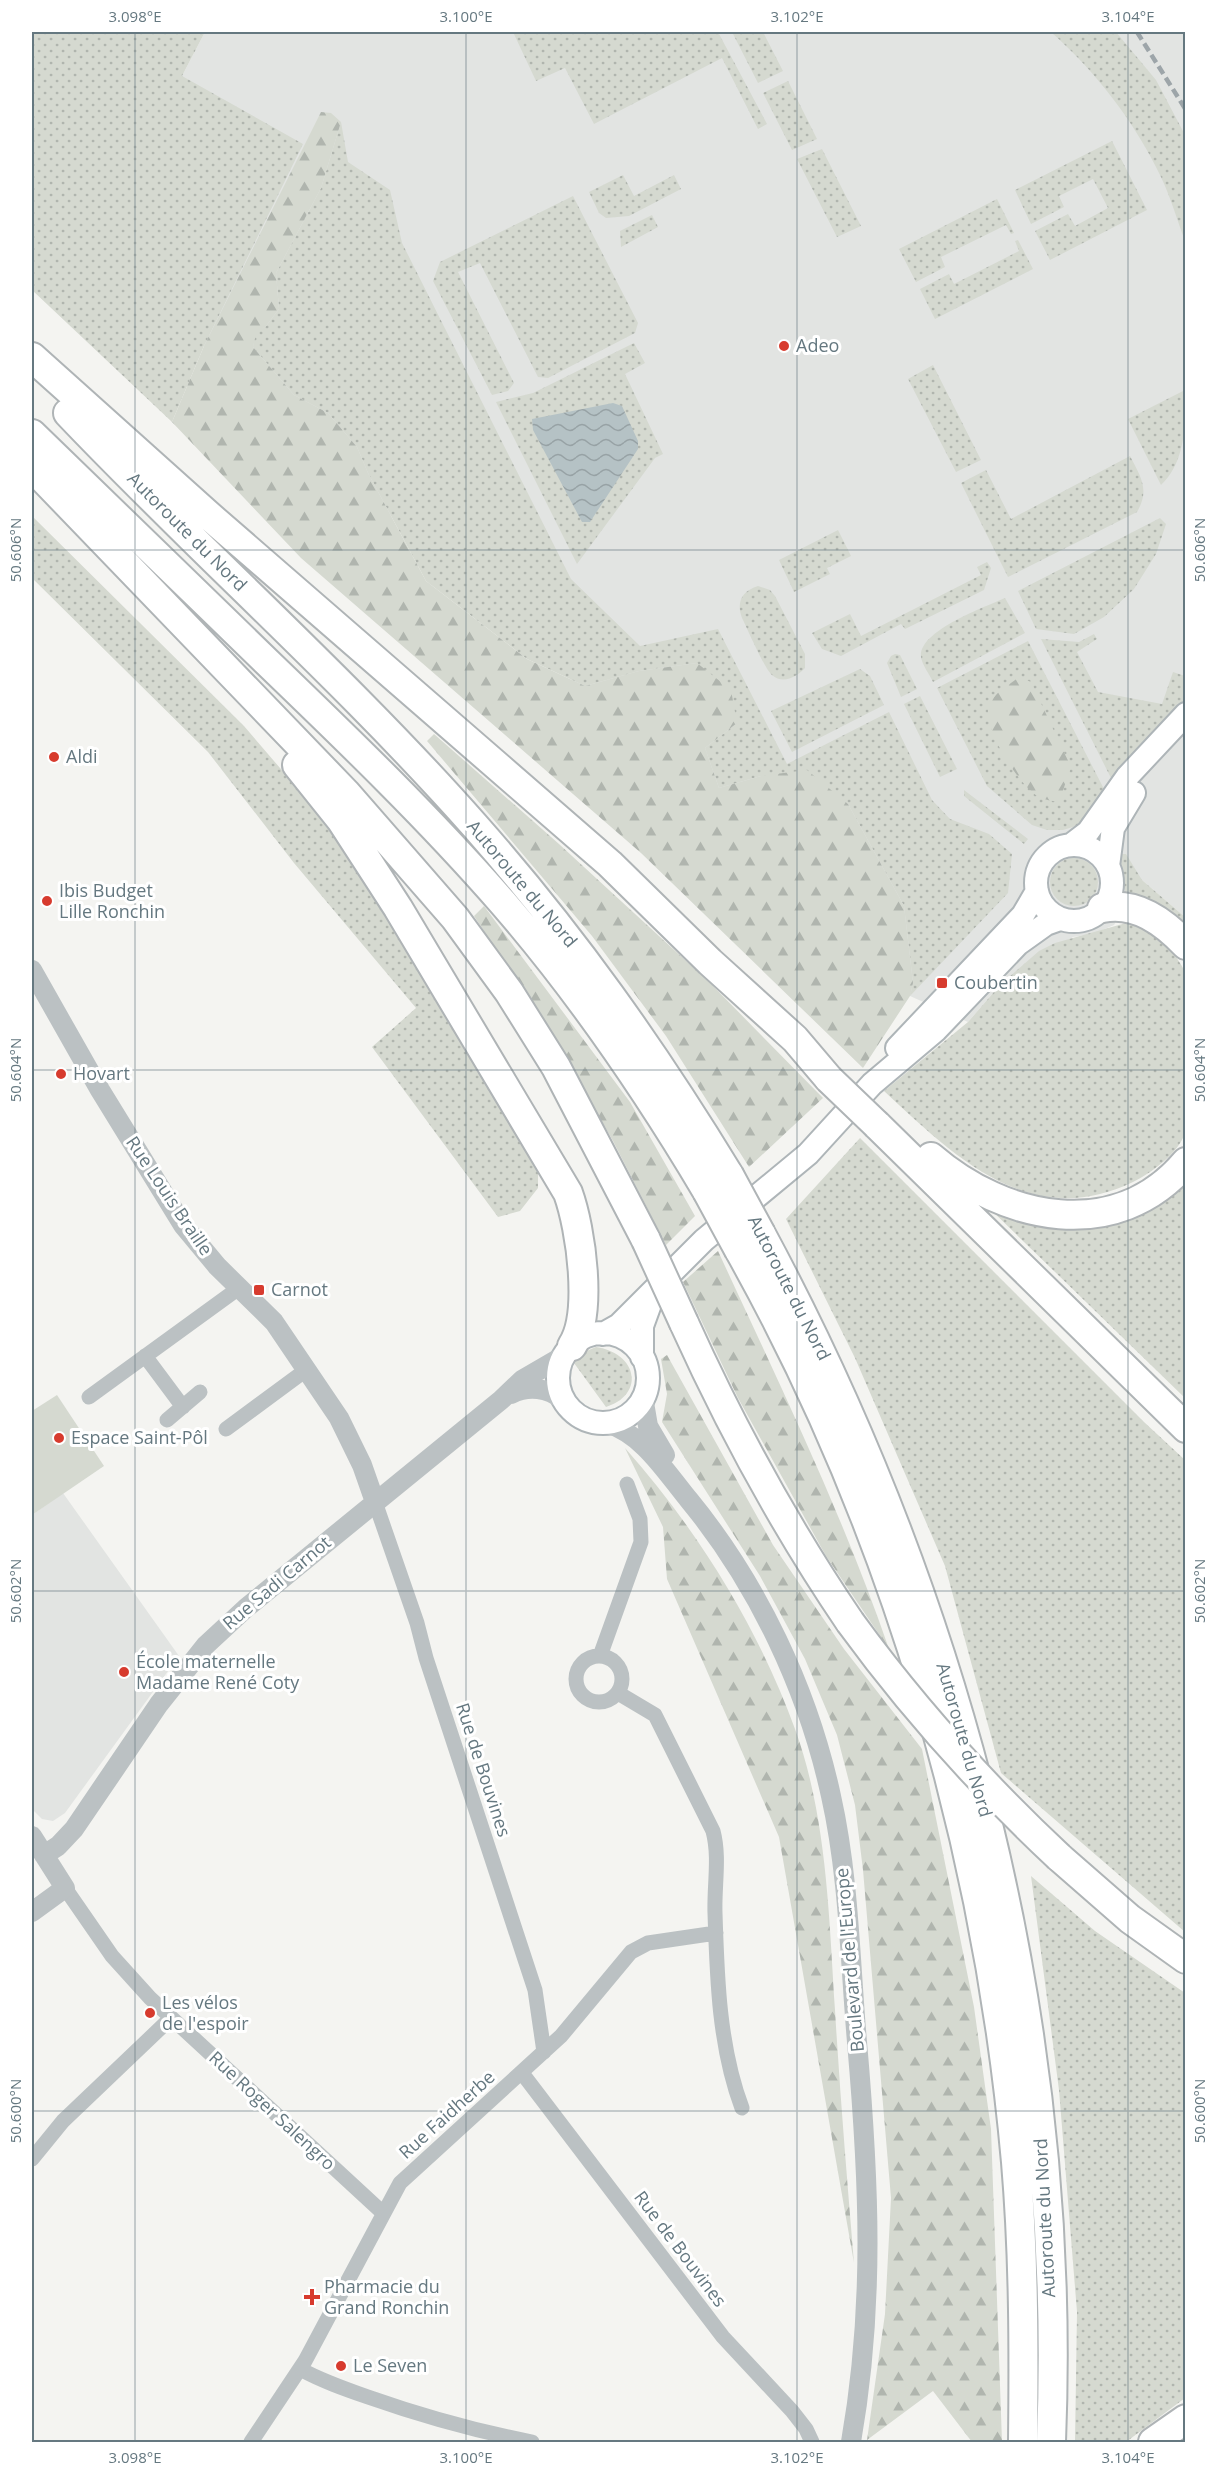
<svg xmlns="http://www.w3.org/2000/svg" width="1217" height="2474" font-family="'Open Sans',sans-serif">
<defs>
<pattern id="grass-dots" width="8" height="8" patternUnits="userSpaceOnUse" patternTransform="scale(1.5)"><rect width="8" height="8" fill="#d5d9d0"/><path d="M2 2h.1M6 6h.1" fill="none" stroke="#b0b5ae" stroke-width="1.8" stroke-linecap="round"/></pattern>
<pattern id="forest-firs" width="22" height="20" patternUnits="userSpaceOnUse" patternTransform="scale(1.5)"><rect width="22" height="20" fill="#d5d9d0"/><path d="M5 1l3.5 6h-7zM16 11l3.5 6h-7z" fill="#b0b5ae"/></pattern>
<pattern id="water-waves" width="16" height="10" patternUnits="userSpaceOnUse" patternTransform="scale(1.5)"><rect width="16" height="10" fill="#b5c2c5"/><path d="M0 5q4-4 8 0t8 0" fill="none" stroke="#97a2a5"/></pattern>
</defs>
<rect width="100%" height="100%" fill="#f4f4f1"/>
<!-- built -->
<path fill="#e2e4e2" d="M205,32h980v885l-43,-37 -28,45 -21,9 -20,3 -73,48 -32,37 -58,-26 -7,-15 -699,-635 -22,-270z
M63,1493l116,163 -114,157 -12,8 -11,-2 -10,-10v-294z"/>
<!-- grass -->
<path fill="url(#grass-dots)" d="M32,32h173l-23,44 121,68 -99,202 -32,76 -140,-132z
M513,32h205l49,92 -9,5 -36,-71 -128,66 -29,-56 -29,13z
M732,32h31l20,39 -25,12z
M1051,32h65l40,48 29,55v106c-8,-21 -14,-43 -24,-64 -27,-56 -64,-104 -110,-145z
M788,81l29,58 -25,11 -29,-57z
M341,122l7,40 42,28 12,53 169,336 69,67 78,-17 69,135 102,-52 43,88 18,19 39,15 23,20 -4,39 -98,103 3,-13 -9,-77 -56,-102 -87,-28 -42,12 -14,-40 32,-25 -40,-60 -58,8 -54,15 -58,-27 -101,-78 -58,-108 -11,-26 -29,-34 -34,-18 -41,-48 2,-14 11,-7 13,-17 -3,-36 45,-85z
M1112,141l35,69 -97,50 -15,-29 33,-17 7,12 33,-18 -15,-29 -34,17 5,11 -33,17 -16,-34z
M822,149l39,77 -24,11 -40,-78z
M623,175l11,21 40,-21 7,14 -52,27 -23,2 -7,-5 -10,-21z
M573,196l65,127 -3,10 -87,45 -10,-1 -58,-114 -22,9 56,111 -6,8 -16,4 -59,-114 7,-19z
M997,199l17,34 -3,1 -5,-9 -65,32 4,10 -29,15 -17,-33z
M652,215l6,12 -37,20 -1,-16z
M1018,240l15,29 -98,50 -15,-30 29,-15 5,10 65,-33 -4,-10z
M634,343l11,20 -20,11 38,80 -8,4 -78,106 -81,-162 37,-9z
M933,365l48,95 -25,12 -48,-93z
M1185,390c1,32 1,72 -24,95l-33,-66z
M1130,456c11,21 20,34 7,56l-129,65 -47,-94 25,-13 25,49z
M32,516l212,210 54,63 67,88 173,291v20l-18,23 -22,6 -126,-170 44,-39 -122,-145 -86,-111 -176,-174z
M1160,518l6,6 -10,30 -22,35 -30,28 -30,17 -38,-5 -18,-38z
M838,530l13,26 -24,12 3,6 -36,18 -15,-32z
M987,562l4,6 -7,22 -79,39 -4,-5 -60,32 -19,-7 -10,-16 38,-19 11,22 120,-61 -4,-8z
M758,586l12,4 5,6 30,58v14c-7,8 -22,17 -33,7 -8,-7 -24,-45 -30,-57 -6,-16 0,-27 16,-32z
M1005,598l20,35 -92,49c-3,-7 -11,-17 -12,-25 -3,-26 64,-50 84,-59z
M1094,634l3,5 -20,13 21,40 64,12 11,-32 12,4v23l-73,81 -71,-141 38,3z
M1028,641l76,148 -17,28 -11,9 -13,4h-16l-15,-5 -45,-39 -50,-98z
M895,654l5,1 17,34 -16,8 -14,-34 4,-7z
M860,669l10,7 14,29 -92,47 -21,-41z
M920,696l37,73 -17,8 -36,-73z
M964,790l64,49 -4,5 -60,-48z
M1116,854h10l16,26 43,37v17l-58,-35z
M1050 882a24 24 0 1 1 48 0a24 24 0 1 1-48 0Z
M1126,923c25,7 46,23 58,47 5,10 1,29 1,41 0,30 0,60 0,91 0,9 3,23 0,31 -7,21 -34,40 -52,49 -103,50 -179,-26 -249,-91l84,-69 32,-37 39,-34 16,-8z
M860,1138l284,284 41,38v472l-184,-159 -56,-207 -90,-208 -69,-139z
M1185,1174v224l-197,-191 38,13z
M596,1347c41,6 50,47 10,60l-32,-44 10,-11z
M1031,1876l64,55 90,62v405l-59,44h-51l2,-130 -18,-222z"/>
<!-- forest -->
<path fill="url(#forest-firs)" d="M321,112l10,1 10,9 -20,66 -45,85 3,36 -13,17 -10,8 -3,13 41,48 34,18 29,34 11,26 58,108 101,78 58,27 54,-15 58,-8 34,27 6,33 -32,25 14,40 42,-12 46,-6 41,34 56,102 9,77 -3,13 -47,72 -222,-215 -340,-295 -129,-136 32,-76z
M1019,677l12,5 40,85 -12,35c-6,-1 -13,-2 -18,-4 -20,-8 -60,-72 -52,-93 5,-12 20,-20 30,-28z
M434,734l125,110 150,138 114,116 -74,69 -83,-131 -74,-100 -165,-195z
M484,906l146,196 65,114 -29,29 -53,-104 -58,-101 -81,-124z
M718,1251c60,130 124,261 171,398l-63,-93 -88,-158 -55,-116z
M667,1355l106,190 71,104 78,100 52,258 17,122 11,313h-30l-39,-51 -66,49 18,-126 6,-116 -28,-328 -8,-65 -18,-70 -32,-76 -45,-83 -98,-154 5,-28 -6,-35z
M625,1448c72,81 133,179 170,281 32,88 34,188 40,281 5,84 12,169 19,253l-75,-426 -112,-258 -4,-52z"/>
<!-- pitch -->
<path fill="#d5d9d0" d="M57,1395l47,71 -72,49v-104z"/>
<!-- water -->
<path fill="url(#water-waves)" d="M613,403l9,3 16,35v8l-48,73h-8l-49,-92 -1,-11z"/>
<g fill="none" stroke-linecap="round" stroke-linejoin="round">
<!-- secondary casing -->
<g stroke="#aeb5b8" stroke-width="26">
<path id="secondary" d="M1071,845l17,-13 39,-55 59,-63
M1036 883a38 38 0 1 1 76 0a38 38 0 1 1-76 0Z
M1108,866l5,-38 21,-35
M897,1048l126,-133 14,-24
M558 1378a45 45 0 1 1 90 0a45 45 0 1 1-90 0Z
M603,1334l16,-9 85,-85 104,-86 64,-70 64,-54 82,-86 28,-20 14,-5
M642,1357v-31l12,-33"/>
</g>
<!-- motorway casing -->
<g stroke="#afb4b6" stroke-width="32">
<path id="motorway" d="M32,357l175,157 403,350 100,98 85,77 34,40
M68,413c133,140 279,268 407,413 98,111 177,223 254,349
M32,434c78,76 156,152 235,228 81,78 162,156 236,241 77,89 144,187 204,288
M32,467l314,326 109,125 54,74 47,75 90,173
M297,765l44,55 57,88 170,285c13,36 25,121 4,153
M1102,908c34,-7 62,14 84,37
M877,1125l309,303
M931,1157c73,63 185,88 255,5
M761,1234c198,368 307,789 290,1208
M739,1250c155,276 249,597 277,912 8,94 8,187 7,280
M684,1323c47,104 102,205 166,299
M1059,1857l71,62 56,40
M1153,2442l33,-23"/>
</g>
<!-- minor -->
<path stroke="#bbc1c3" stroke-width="15" d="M145,1356l38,51
M89,1397l150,-109
M167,1420l33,-28
M226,1429l80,-59
M375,1502l42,121 9,35 109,332 9,62
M576 1679a23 23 0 1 1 46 0a23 23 0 1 1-46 0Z
M600,1656l41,-114 -1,-23 -13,-35
M618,1693l37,22 58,116c7,26 1,55 2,82 2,65 4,134 27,195
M65,1888l47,68 38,42 233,215
M522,2073l201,264 69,74 14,18 6,13
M32,2159l31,-38 108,-103
M300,2369c22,12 45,20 68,28 54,19 108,34 164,45
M251,2442l54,-81 95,-178 161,-147 70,-84 17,-9 68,-10"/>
<!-- tertiary -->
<path stroke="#bbc1c3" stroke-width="20" d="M32,970l68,120 83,135 34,41 57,56 65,96 23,47 13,37
M511,1394c18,-9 37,-6 52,6
M643,1397l5,29 17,29
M606,1423c37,11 59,48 83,77 69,84 119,190 142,296 18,80 19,165 26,246 12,138 18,263 -6,400
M32,1836l33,52 -33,24
M44,1855l14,-9 16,-17 85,-125 47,-59 40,-37 255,-208 21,-20 43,-25"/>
<!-- secondary -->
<use href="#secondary" stroke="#fff" stroke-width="22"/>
<!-- motorway -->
<use href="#motorway" stroke="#fff" stroke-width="28"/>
<!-- rail -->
<path stroke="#9da5a9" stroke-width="4.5" stroke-dasharray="9 4.5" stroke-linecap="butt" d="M1137,32l49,78"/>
<!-- motorway-bridge casing -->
<g stroke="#afb4b6" stroke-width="32" stroke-linecap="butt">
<path id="motorway-bridge" d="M829,1079l48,46
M729,1175l32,59
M707,1191l32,59
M646,1240l38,83
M850,1622c62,85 132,163 209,235"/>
</g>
<!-- motorway-bridge -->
<use href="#motorway-bridge" stroke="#fff" stroke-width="28"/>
</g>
<!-- ticks -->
<path fill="none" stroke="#657880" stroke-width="1.5" stroke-opacity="0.45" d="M135,32v2410M466,32v2410M797,32v2410M1128,32v2410M32,550h1154M32,1070h1154M32,1591h1154M32,2111h1154"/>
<!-- markers -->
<g fill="#d73b2e" stroke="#fff" stroke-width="2">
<circle cx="784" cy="346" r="6"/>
<circle cx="54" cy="757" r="6"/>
<circle cx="47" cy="901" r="6"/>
<rect x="936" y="977" width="12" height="12" rx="3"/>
<circle cx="61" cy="1074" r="6"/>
<rect x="253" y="1284" width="12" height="12" rx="3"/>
<circle cx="59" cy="1438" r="6"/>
<circle cx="124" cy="1672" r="6"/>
<circle cx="150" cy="2013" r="6"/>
<path d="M309 2288h6v6h6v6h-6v6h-6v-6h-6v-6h6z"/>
<circle cx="341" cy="2366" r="6"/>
</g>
<g text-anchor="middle" stroke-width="6" stroke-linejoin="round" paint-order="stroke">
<!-- poi labels -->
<g font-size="18" fill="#657880" stroke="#fff" text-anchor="start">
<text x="796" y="352">Adeo</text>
<text x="66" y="763">Aldi</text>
<text x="59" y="897">Ibis Budget<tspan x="59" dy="21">Lille Ronchin</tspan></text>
<text x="954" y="989">Coubertin</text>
<text x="73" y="1080">Hovart</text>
<text x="271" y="1296">Carnot</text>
<text x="71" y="1444">Espace Saint-Pôl</text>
<text x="136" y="1668">École maternelle<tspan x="136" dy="21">Madame René Coty</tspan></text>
<text x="162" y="2009">Les vélos<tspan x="162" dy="21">de l'espoir</tspan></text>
<text x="324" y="2293">Pharmacie du<tspan x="324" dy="21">Grand Ronchin</tspan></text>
<text x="353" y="2372">Le Seven</text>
</g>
<!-- street labels -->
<g font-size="18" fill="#657880" stroke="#fff">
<text transform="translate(187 532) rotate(45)" y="6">Autoroute du Nord</text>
<text transform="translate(522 884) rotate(50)" y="6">Autoroute du Nord</text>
<text transform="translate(169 1196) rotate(56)" y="6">Rue Louis Braille</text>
<text transform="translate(789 1288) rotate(63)" y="6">Autoroute du Nord</text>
<text transform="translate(277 1583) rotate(-40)" y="6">Rue Sadi Carnot</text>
<text transform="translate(964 1740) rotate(74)" y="6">Autoroute du Nord</text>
<text transform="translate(483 1770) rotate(72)" y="6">Rue de Bouvines</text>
<text transform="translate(850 1960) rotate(-95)" y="6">Boulevard de l'Europe</text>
<text transform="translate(272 2111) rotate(43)" y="6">Rue Roger Salengro</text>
<text transform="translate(447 2115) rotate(-42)" y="6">Rue Faidherbe</text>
<text transform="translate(1045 2218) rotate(-93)" y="6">Autoroute du Nord</text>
<text transform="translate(680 2249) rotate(53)" y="6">Rue de Bouvines</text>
</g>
</g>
<!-- border -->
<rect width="1217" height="2474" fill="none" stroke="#ffffff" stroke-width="66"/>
<rect x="33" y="33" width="1151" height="2408" fill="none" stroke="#657880" stroke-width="2"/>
<g font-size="15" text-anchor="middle" fill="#657880">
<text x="135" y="22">3.098°E</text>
<text x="466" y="22">3.100°E</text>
<text x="797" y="22">3.102°E</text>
<text x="1128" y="22">3.104°E</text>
<text transform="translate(16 550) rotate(-90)" y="5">50.606°N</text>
<text transform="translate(1200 550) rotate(-90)" y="5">50.606°N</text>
<text transform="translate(16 1070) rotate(-90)" y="5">50.604°N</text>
<text transform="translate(1200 1070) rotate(-90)" y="5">50.604°N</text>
<text transform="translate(16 1591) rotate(-90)" y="5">50.602°N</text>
<text transform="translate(1200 1591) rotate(-90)" y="5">50.602°N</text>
<text transform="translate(16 2111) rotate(-90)" y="5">50.600°N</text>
<text transform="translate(1200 2111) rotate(-90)" y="5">50.600°N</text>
<text x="135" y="2463">3.098°E</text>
<text x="466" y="2463">3.100°E</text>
<text x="797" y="2463">3.102°E</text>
<text x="1128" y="2463">3.104°E</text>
</g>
</svg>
